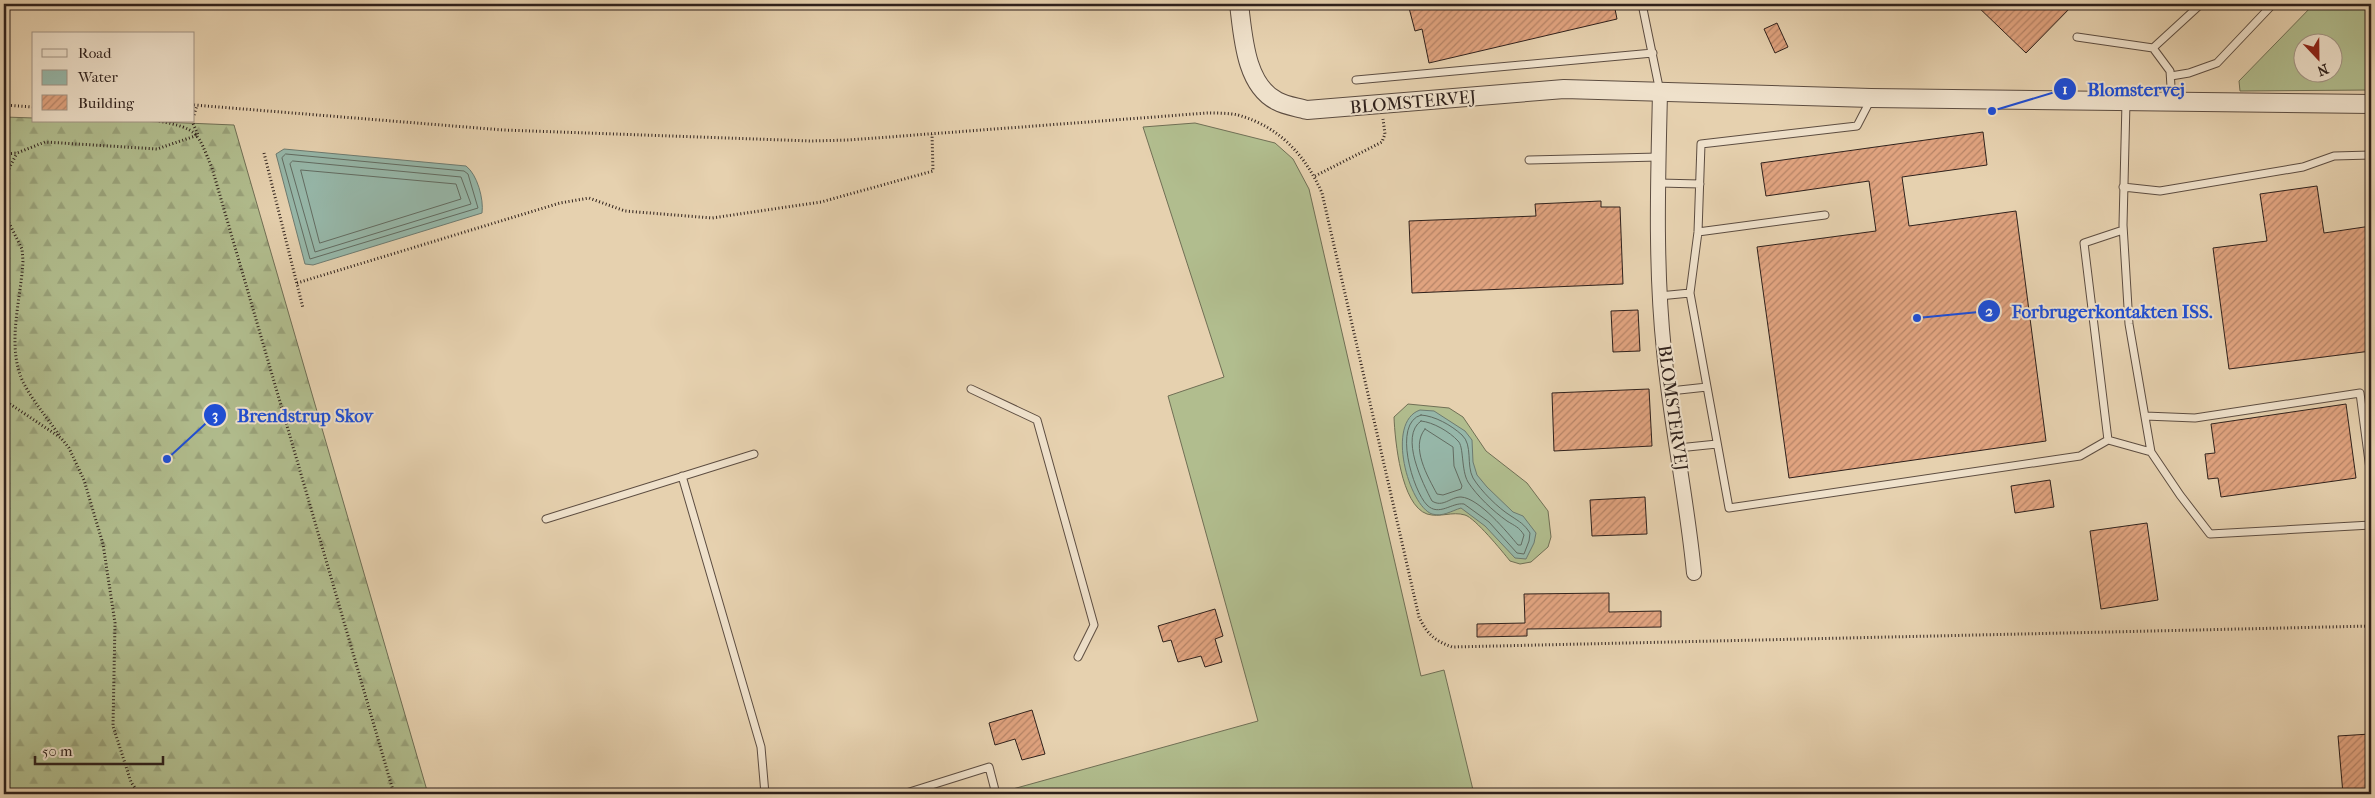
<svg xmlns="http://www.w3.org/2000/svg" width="2375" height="798" font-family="'IM FELL French Canon',serif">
<defs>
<pattern id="forest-firs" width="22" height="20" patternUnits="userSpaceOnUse" patternTransform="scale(1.25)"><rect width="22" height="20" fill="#b1bd8e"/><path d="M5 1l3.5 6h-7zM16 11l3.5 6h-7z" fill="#99a27a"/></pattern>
<pattern id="building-hatch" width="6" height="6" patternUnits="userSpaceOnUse" patternTransform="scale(1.25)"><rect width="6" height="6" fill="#e0a37f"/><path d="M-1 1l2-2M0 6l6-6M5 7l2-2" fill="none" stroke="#b68467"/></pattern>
</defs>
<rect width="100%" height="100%" fill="#e6d1af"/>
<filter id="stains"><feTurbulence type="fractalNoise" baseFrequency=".004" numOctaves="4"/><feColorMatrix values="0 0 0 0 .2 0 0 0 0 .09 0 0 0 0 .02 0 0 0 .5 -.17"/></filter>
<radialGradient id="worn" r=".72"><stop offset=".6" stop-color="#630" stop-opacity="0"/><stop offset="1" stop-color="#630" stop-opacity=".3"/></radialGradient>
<!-- grass -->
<path fill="#b1bd8e" stroke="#706f55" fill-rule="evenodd" d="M2314,4h57v86l-131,1 -1,-10zM2302,42h30v30h-30z
M1195,123l80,20 18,16 16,30 112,487 23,-6 30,124h-471l-1,-2 256,-71 -90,-325 56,-19 -81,-250z
M1408,404l41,4 14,9 23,34 41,32 21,28 3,26 -3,10 -17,15 -11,2 -10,-3c-8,-10 -35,-43 -45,-46 -13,-4 -25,3 -38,-1 -26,-9 -32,-73 -33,-97z"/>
<!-- forest -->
<path fill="url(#forest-firs)" stroke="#706f55" d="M4,117l30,1v3h104l96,4 194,669h-424z"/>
<!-- water -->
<path fill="#96b7a9" stroke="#6d7b71" d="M284,149l182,17c11,8 18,33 16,47l-169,52 -8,-1 -29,-110z
M1420,410l14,1 31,20 7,9 1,22 4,13 10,12 26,25 10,4 13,17 -2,10 -8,16 -11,-1 -30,-32 -24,-18c-10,3 -18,9 -29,6 -23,-8 -47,-92 -12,-104z"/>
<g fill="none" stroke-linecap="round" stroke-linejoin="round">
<!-- shore -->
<path stroke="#626c62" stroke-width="1" d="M286,154l178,17 4,3 10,34 -168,51 -28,-101z
M293,161l168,16 10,27 -156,48 -25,-88z
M301,170l155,14 5,15 -141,44z
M1421,415c14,1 30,10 41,20 11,10 4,30 11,43 8,13 25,30 38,38 9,6 13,8 19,17l-1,8 -5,13 -7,-1 -28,-31 -25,-18c-12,-2 -25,13 -37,1 -14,-14 -35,-82 -6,-90z
M1421,421c12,1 29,11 37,20 6,5 3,29 10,41 9,14 25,29 39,39 8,5 12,6 17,14l-3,10h-3c-11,-13 -39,-47 -57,-48 -11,0 -18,11 -29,4 -9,-17 -33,-65 -11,-80z
M1425,429l28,18 1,19 8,20 -1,3 -18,6 -6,-1c-9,-17 -27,-47 -12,-65z"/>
</g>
<!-- building -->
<path fill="url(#building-hatch)" stroke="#2f211c" d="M1408,4h206l3,15 -188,44 -7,-34 -7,2z
M1975,4h99l-48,49z
M1777,23l11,24 -13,6 -11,-24z
M1983,132l4,33 -85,12 7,49 107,-15 30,230 -257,37 -32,-231 119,-16 -7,-50 -103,15 -5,-33z
M2317,186l7,47 47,-7v125l-142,18 -16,-121 54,-7 -7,-47z
M1601,201v6h19l3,77 -211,9 -3,-72 127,-5 -1,-12z
M1638,310l2,41 -27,1 -2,-41z
M1649,389l3,57 -98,5 -2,-58z
M2346,404l10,74 -135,19 -3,-19 -10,1 -3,-25 10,-1 -4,-29z
M2050,480l4,27 -39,6 -4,-27z
M1645,497l2,37 -55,2 -2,-36z
M2147,523l11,77 -57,9 -11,-78z
M1609,593v19l52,-1v16l-134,2v7l-50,1v-13l48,-1 -1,-29z
M1215,609l8,27 -8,3 7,23 -17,5 -4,-11 -23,6 -7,-22 -8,2 -5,-16z
M1032,710l13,44 -23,6 -7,-21 -20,6 -6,-22z
M2370,734l1,60h-28l-5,-58z"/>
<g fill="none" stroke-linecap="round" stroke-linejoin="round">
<!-- service casing -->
<g stroke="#5d4d41" stroke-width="9">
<path id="service" d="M1642,4l18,88
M2077,37l76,11 17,23 2,31
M2153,48l48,-44
M2171,76l18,-3 28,-10 56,-59
M1356,80l297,-27
M1871,99l-14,27 -156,18 -3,88 -8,61 39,215 351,-52 28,-16
M2126,102l-3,123 6,99 22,128 29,43 30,39 161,-9
M1529,160l130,-3
M1659,183l41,1
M2123,187l37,4 143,-24 31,-11 37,-1
M2123,230l-39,13 24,197 43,12
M1698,232l127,-17
M1659,296l31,-3
M971,389l66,31 57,205 -16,32
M1670,391l37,-4
M2145,416l50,2 165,-25 11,84
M1678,448l39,-4
M682,476l79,271 4,47
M546,519l208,-65
M903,794l86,-27 7,27"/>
</g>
<!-- minor casing -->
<g stroke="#5d4d41" stroke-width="16">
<path id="minor" d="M1660,93c-2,86 -5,172 4,258 7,75 23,148 30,222"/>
</g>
<!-- tertiary casing -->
<g stroke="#5d4d41" stroke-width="20">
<path id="tertiary" d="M1239,4c4,31 6,81 38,97 9,5 20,6 30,9l257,-21 307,9 500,6"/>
</g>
<!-- path -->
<path stroke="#2f211c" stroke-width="3" stroke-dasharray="1 2.5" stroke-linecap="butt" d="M4,105l30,2
M194,105l309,25 307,11 39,-1 358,-27c10,0 22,0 31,2 42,12 67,40 84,78l97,424c8,17 16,24 33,30l919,-21
M194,115l3,-10
M159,121c40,8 38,11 53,47l182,626
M264,153l39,155
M4,154l13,-1 28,-11 112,7 41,-14 -6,-14
M1315,176l67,-34 3,-8 -2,-15
M4,178l13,-25
M4,213l18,36 1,12c-2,39 -17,84 0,121 10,19 24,36 37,54
M297,283l263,-80 29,-5 36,13 87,7 109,-16 112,-31 -1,-37
M4,400l57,38 8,10 15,32 19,64 12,79 -2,103 18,56 8,12"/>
<!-- service -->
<use href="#service" stroke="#efe1cb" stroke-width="7"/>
<!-- minor -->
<use href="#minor" stroke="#efe1cb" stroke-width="14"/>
<!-- tertiary -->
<use href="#tertiary" stroke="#efe1cb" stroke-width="18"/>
</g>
<g text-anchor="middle" stroke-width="4" stroke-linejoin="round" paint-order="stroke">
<!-- street labels -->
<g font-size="18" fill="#2f211c" stroke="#efe1cb">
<text transform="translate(1413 102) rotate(-5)" y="6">BLOMSTERVEJ</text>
<text transform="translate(1673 408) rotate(82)" y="6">BLOMSTERVEJ</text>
</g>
</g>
<!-- callouts -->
<path fill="none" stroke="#1d4ed8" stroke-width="2" d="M1992 111L2065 89M1917 318L1989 311M167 459L215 415"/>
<g fill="#1d4ed8" stroke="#efe1cb" stroke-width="2">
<circle cx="1992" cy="111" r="5"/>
<circle cx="1917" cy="318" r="5"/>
<circle cx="167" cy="459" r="5"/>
<circle cx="2065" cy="89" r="12"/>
<circle cx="1989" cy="311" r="12"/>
<circle cx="215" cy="415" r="12"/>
</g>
<g font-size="15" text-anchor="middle" font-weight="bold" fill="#fff">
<text x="2065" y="94">1</text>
<text x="1989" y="316">2</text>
<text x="215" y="420">3</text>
</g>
<g font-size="19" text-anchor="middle" font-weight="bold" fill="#1d4ed8" stroke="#efe1cb" stroke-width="4" stroke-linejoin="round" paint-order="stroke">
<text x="2136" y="96">Blomstervej</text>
<text x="2112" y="318">Forbrugerkontakten ISS.</text>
<text x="305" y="422">Brendstrup Skov</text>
</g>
<!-- margin -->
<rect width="2375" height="798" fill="none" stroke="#e6d1af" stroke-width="20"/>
<rect x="5" y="5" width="2365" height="788" fill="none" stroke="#2f211c" stroke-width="2.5"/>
<rect x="10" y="10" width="2355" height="778" fill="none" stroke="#2f211c"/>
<!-- legend -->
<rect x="32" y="32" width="162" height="90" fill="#efe1cb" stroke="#a29485"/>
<rect x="42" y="49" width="25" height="8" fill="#efe1cb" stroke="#a29485"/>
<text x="78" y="58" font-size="15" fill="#2f211c">Road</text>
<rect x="42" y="70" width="25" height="15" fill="#96b7a9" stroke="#a29485"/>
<text x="78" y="82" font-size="15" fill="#2f211c">Water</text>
<rect x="42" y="95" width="25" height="15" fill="url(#building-hatch)" stroke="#a29485"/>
<text x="78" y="108" font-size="15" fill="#2f211c">Building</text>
<!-- north arrow -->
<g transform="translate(2318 58) rotate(158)"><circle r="24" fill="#efe1cb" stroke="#a29485"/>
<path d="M0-4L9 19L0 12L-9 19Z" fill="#8f2418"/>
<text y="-8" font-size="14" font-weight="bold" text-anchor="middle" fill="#2f211c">N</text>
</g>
<!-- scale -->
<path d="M35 756v8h128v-8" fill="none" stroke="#2f211c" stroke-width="2.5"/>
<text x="42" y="756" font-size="15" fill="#2f211c" stroke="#efe1cb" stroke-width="4" paint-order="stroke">50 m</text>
<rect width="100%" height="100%" filter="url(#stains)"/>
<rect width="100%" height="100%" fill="url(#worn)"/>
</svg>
